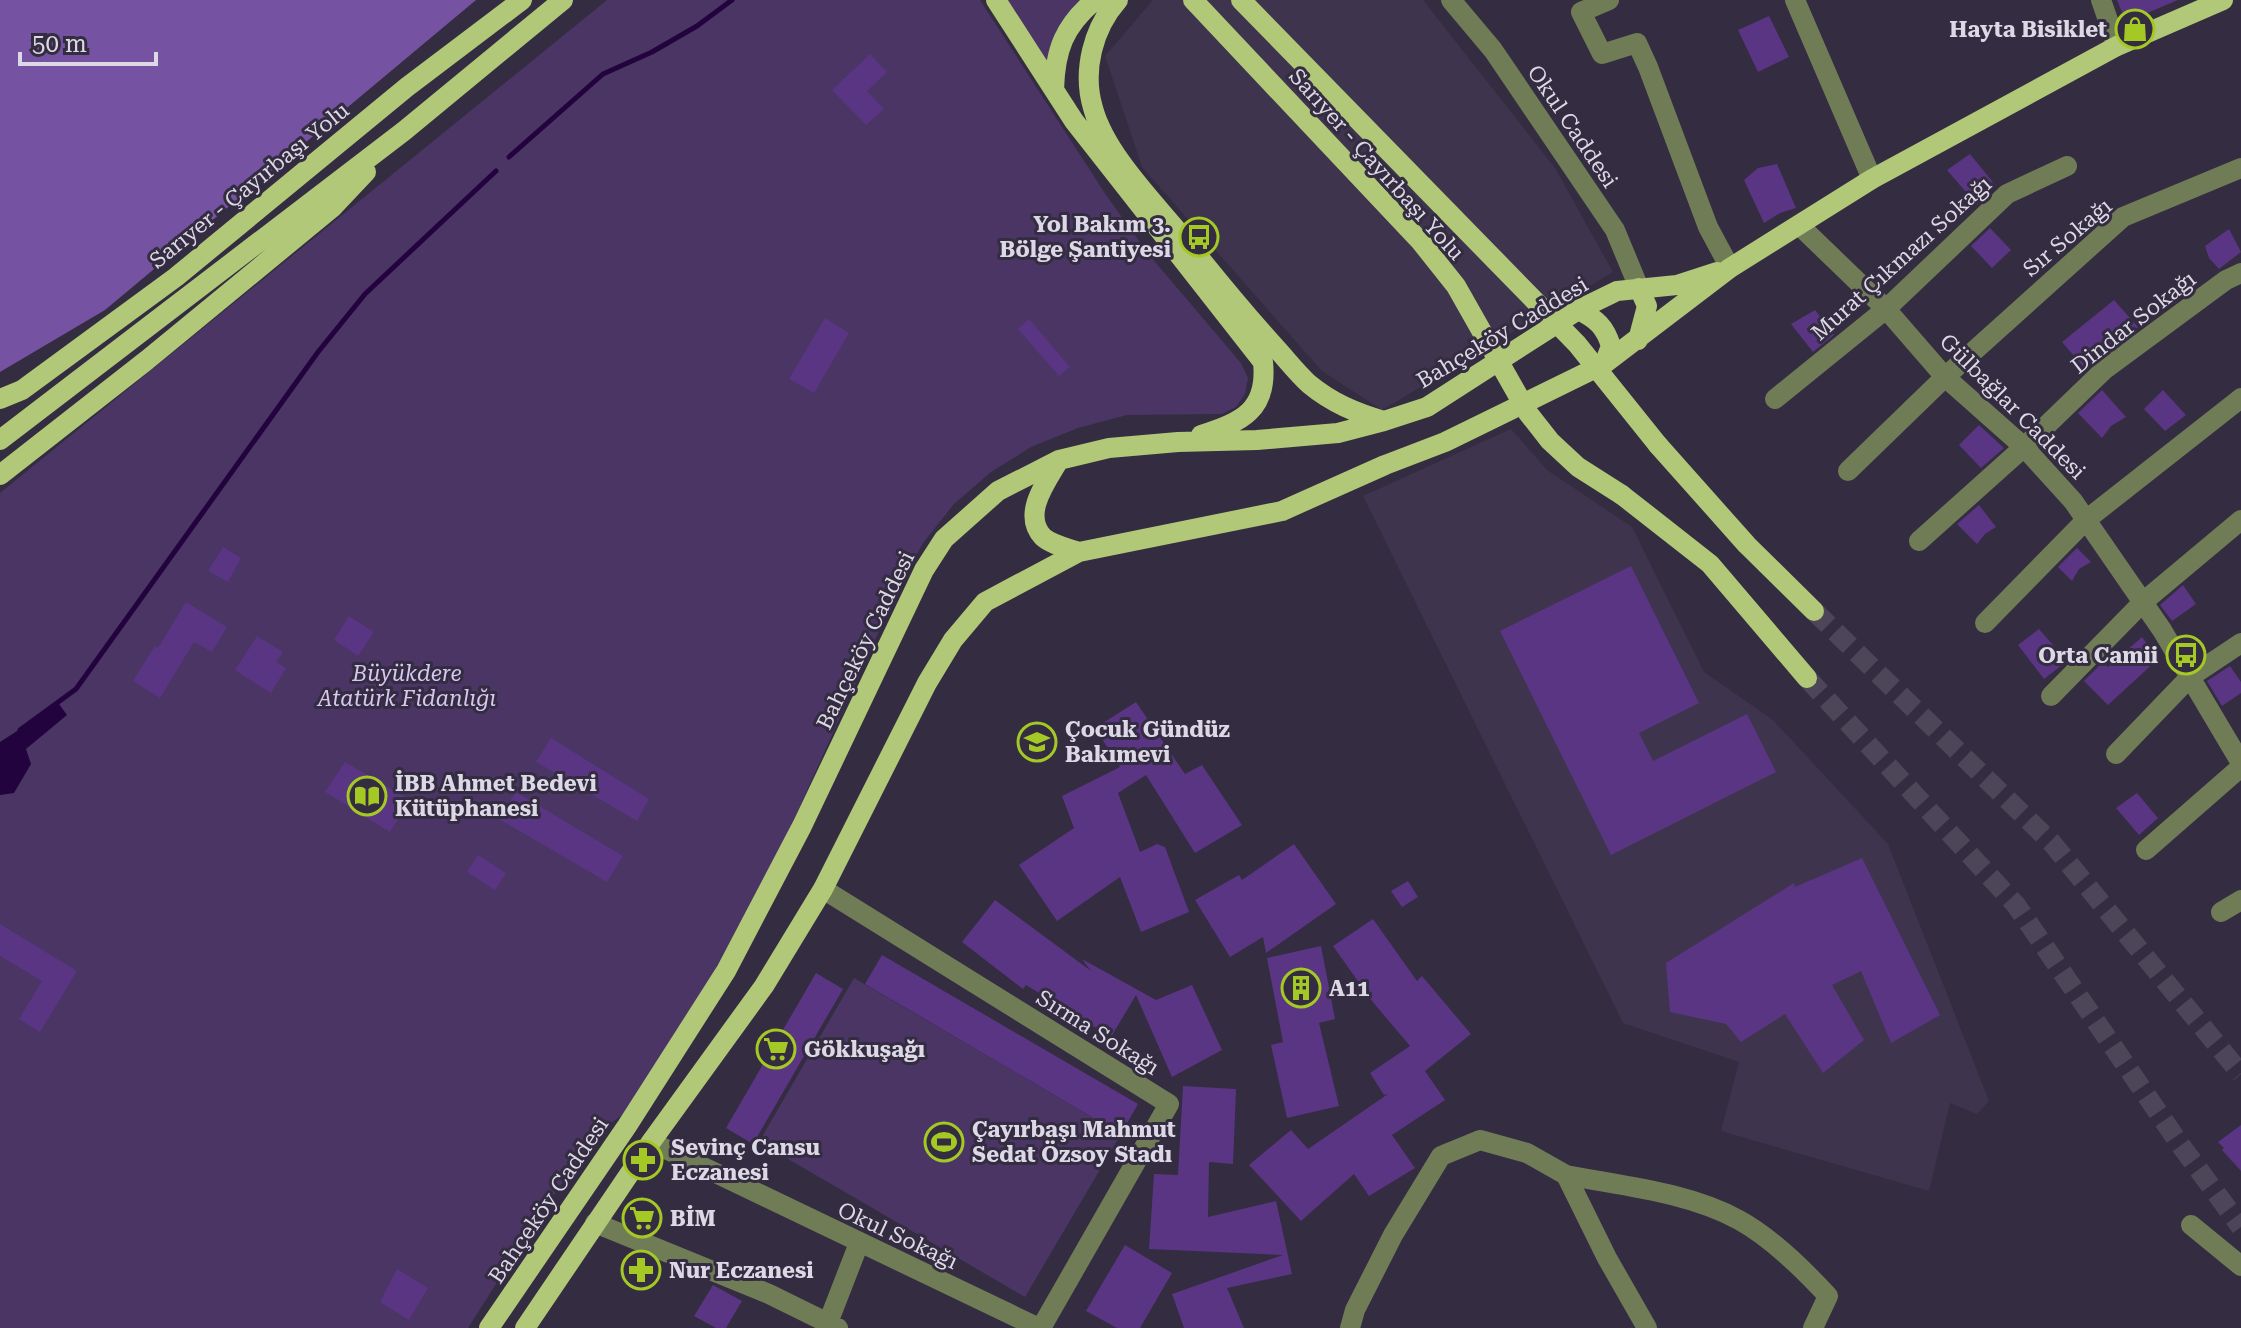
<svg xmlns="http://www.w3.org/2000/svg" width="2241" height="1328" font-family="'Roboto Serif',serif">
<rect width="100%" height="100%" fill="#342c40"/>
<!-- built -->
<path fill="#3f344e" d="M1153,0h270l132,168 58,104 -231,138 -60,-39 -180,-204 -37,-111z
M1511,429l36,41 85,57 72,145 69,48 115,124 101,257 -12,13 -27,-11 -21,88 -208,-60 18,-69 -116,-39 -260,-527z"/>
<!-- green -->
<path fill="#4a3565" d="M607,0h373l126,195 44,61 91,107 7,15 -3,16 -9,13 -14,7 -95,1 -49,13 -47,19 -40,25 -37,32 -31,39 -24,44 -118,261 -68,125 -88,140 -25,18 -55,76 -77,121h-468v-835z
M1004,0h91l-45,51 -5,14z
M854,978l267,156 -96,163 -266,-155z"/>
<!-- forest -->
<path fill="#7652a2" d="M0,0h476l-371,310 -105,62z"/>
<!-- water -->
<path fill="#23033d" d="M59,704l8,11 -41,34 5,15 -17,29 -14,2v-53z"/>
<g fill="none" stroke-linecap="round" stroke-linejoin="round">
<!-- stream -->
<path stroke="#23033d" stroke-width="5" d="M509,157l94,-83 49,-22 45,-26 35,-26
M20,730l56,-41 242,-337 47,-58 131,-123"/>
</g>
<!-- building -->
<path fill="#5a3583" d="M2117,0h61l-52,22z
M1769,16l20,41 -31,15 -20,-42z
M870,54l17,18 -20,19 17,18 -18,16 -34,-35z
M1970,154l26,32 -19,19 -30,-35z
M1777,164l19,44 -16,5 -16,10 -20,-43 14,-12z
M1990,228l21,22 -19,18 -21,-22z
M2229,229l12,23 -22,17 -10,-11 -4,-12z
M2114,300l24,27 -52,43 -24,-28z
M1815,310l19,25 -21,17 -22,-28z
M825,318l24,15 -35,60 -25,-14z
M1029,319l41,48 -11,9 -41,-47z
M2102,390l24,27 -15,9 -9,12 -24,-25z
M2163,390l23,25 -21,16 -21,-22z
M1979,425l25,23 -23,20 -22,-23z
M1979,505l17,22 -11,7 -8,10 -20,-20z
M223,547l18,11 -13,24 -20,-11z
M2077,548l14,14 -12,7 -7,12 -14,-14z
M1631,566l68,137 -60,30 14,28 94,-47 29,58 -165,83 -111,-224z
M2183,585l13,19 -24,17 -12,-16z
M186,602l41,25 -15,25 -18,-10 -34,56 -27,-17 22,-35 3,2z
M349,616l25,16 -16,24 -24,-16z
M2039,629l28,32 -23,18 -26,-34z
M257,636l26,16 -7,10 10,6 -15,25 -36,-23z
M2142,637l16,22 -50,46 -24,-24 19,-19 5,5z
M2230,666l11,16v11l-19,13 -15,-25z
M1136,702l49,72 17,-9 40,60 -47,28 -49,-78 -28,18 22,59 17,-8 8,3 24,65 -48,20 -21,-55 -63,44 -38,-56 55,-37 -12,-32 58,-29 -25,-39z
M551,738l98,61 -12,22 -101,-59z
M345,762l65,38 -20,32 -65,-40z
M516,792l107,64 -16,26 -108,-63z
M2137,793l21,25 -19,17 -23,-27z
M1294,844l42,60 -70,49 -3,-16 -33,20 -35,-57 44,-25 3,5z
M478,855l28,18 -11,17 -28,-18z
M1862,858l78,157 -49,28 -30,-72 -29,14 32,55 -41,33 -38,-59 -44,28 -15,-18 -56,-12 -4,-49 128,-80 1,4z
M1408,881l10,16 -16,10 -11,-16z
M995,900l96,71 -9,-12 74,41 36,-15 30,65 -50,27 -36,-82 -25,42 -85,-52 -3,4 -61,-47z
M1373,919l44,62 5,-5 49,58 -46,37 20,29 -53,35 23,33 -46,28 -15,-22 -53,47 -52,-56 42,-35 17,19 80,-55 -4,1 -14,-22 40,-27 -38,-45 -39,-55z
M0,924l77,47 -37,61 -21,-13 23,-38 -42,-25z
M1321,946l14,73 -16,4 20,83 -52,12 -16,-73 12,-3 -16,-84z
M882,955l256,149 -17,30 -256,-150z
M816,973l27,16 -90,155 -27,-16z
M1183,1086l53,3 -3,75 -24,-2 -1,55 68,-16 16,73 -65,14 17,40h-60l-12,-34 111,-39 -134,-6 5,-75 24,1z
M2241,1125v46l-19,-21 2,-2 -6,-6z
M1125,1245l47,28 -32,55h-23l-31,-17z
M397,1269l31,19 -19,32 -29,-18z
M713,1285l29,16 -16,27h-10l-22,-12z"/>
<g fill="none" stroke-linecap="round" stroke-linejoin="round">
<!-- major-tunnel -->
<path stroke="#4d4659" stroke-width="20" stroke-dasharray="20 10" stroke-linecap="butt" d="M1814,611l238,232 189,231
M1807,678l209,227 163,238 62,84"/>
<!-- minor -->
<path stroke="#707c56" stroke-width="20" d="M1451,0l42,50 122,180 24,58
M1609,0l-28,12 21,42 35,-11 11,24 60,160 22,41
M1795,0l77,179
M2101,0l16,46
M1800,226l86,83 59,68 79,70 49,54 89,129 79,133
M1775,399l111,-90 121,-115 60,-28
M1848,471l97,-94 178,-160 118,-49
M1919,541l105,-94 80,-77 122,-90 15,-7
M1985,623l101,-103 155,-122
M2051,696l92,-94 98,-82
M2116,754l74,-77 51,-34
M2146,850l95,-83
M823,889l346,215 -128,224
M2221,912l20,-12
M651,1142l388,186
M1566,1175c56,11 122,17 173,45 31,17 65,50 89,76l-15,32
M595,1223l174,71 69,34
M2191,1225l50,41
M826,1328l33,-85
M1350,1328l5,-18 38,-75 48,-79 39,-16 47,13 39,22 41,83 40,70"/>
<!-- major -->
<path stroke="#b0c877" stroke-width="20" d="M996,0l78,121 189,241c5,48 -21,60 -62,73
M1118,0c-25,28 -36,71 -25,108 13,48 65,98 97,138 28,35 56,69 86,102 11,12 21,25 33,36 23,19 47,29 75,37
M1054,90c1,-40 10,-64 41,-90
M1578,310c19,9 27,17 33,36l-7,18
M1638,340l9,-34 -8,-18
M0,399l22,-9 154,-113 231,-190 115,-87
M0,440l404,-309 159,-131
M1658,445l89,100 67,66
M1059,460c-12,21 -38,54 -16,77 9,8 25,11 36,15
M0,475l147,-115 186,-153 33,-35
M1622,495l88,69 97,114
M489,1328l138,-202 99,-155 76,-145 122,-256 20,-31 54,-48 61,-31 50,-12 69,-6 79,-2 81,-7 46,-12 43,-14 151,-97 39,-19 60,-6 40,-13
M525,1328l126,-186 113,-156 59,-97 104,-206 26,-43 32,-38 94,-50 203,-41 103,-46 60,-23 159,-78 126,-96 142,-89 245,-133 106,-46"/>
<!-- major-bridge -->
<path stroke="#b0c877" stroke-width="20" d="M1193,0l228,242 35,44 72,127 22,28 28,26 44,28
M1241,0l336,344 81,101"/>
</g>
<!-- icons -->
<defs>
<g id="shop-ring" transform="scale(2)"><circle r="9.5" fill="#342c40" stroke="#a4c824" stroke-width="1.5"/><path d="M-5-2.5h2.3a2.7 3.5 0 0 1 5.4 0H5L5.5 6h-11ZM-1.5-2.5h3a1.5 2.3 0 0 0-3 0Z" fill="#a4c824"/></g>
<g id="bus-ring" transform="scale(2)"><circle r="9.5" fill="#342c40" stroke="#a4c824" stroke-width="1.5"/><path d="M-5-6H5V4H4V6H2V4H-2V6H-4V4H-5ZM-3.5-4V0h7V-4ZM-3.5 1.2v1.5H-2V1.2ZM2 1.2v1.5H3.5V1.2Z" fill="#a4c824"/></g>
<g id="school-ring" transform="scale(2)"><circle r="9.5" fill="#342c40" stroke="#a4c824" stroke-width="1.5"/><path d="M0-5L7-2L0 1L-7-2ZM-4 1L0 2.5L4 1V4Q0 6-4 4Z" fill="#a4c824"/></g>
<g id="library-ring" transform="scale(2)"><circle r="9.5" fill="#342c40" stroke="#a4c824" stroke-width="1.5"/><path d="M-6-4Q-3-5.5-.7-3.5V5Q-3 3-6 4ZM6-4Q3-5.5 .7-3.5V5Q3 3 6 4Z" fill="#a4c824"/></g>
<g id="building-ring" transform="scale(2)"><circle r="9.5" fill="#342c40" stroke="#a4c824" stroke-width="1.5"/><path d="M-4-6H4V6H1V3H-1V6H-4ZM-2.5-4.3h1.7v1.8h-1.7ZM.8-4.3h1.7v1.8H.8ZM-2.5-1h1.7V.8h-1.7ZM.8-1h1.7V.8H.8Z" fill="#a4c824"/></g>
<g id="supermarket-ring" transform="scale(2)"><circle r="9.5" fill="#342c40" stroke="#a4c824" stroke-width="1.5"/><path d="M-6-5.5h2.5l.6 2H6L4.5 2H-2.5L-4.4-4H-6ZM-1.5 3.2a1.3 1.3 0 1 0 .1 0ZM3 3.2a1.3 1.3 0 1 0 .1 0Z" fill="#a4c824"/></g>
<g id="stadium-ring" transform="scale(2)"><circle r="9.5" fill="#342c40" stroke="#a4c824" stroke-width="1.5"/><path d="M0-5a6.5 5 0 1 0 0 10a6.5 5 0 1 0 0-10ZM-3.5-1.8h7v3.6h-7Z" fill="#a4c824"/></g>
<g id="pharmacy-ring" transform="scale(2)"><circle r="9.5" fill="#342c40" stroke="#a4c824" stroke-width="1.5"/><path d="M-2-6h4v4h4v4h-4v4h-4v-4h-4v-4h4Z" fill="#a4c824"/></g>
</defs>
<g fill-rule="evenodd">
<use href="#shop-ring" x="2135" y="29"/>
<use href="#bus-ring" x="1199" y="237"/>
<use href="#bus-ring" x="2186" y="655"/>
<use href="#school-ring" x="1037" y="742"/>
<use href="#library-ring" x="367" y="796"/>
<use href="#building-ring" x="1301" y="988"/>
<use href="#supermarket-ring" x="776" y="1049"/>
<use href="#stadium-ring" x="944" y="1142"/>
<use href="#pharmacy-ring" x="643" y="1160"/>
<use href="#supermarket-ring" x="642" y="1218"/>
<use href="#pharmacy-ring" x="641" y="1270"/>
</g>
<g text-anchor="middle" stroke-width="6" stroke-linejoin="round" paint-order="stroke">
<!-- poi labels -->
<g font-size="22" font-weight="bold" fill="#ddd8e5" stroke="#342c40" text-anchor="start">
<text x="2107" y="37" text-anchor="end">Hayta Bisiklet</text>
<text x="1171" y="232" text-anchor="end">Yol Bakım 3.<tspan x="1171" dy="25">Bölge Şantiyesi</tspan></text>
<text x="2158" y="663" text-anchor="end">Orta Camii</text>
<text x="1065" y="737">Çocuk Gündüz<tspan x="1065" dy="25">Bakımevi</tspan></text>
<text x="395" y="791">İBB Ahmet Bedevi<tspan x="395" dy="25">Kütüphanesi</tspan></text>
<text x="1329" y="996">A11</text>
<text x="804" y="1057">Gökkuşağı</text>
<text x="972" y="1137">Çayırbaşı Mahmut<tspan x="972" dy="25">Sedat Özsoy Stadı</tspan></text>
<text x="671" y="1155">Sevinç Cansu<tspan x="671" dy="25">Eczanesi</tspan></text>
<text x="670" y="1226">BİM</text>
<text x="669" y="1278">Nur Eczanesi</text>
</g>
<!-- street labels -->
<g font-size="22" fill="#ddd8e5" stroke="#342c40">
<text transform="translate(1573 126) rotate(56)" y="8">Okul Caddesi</text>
<text transform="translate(1377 164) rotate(48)" y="8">Sarıyer - Çayırbaşı Yolu</text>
<text transform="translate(249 185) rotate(-39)" y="8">Sarıyer - Çayırbaşı Yolu</text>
<text transform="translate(2067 237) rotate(-40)" y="8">Sır Sokağı</text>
<text transform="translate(1901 258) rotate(-42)" y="8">Murat Çıkmazı Sokağı</text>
<text transform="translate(2133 322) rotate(-38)" y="8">Dindar Sokağı</text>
<text transform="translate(1502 332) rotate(-31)" y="8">Bahçeköy Caddesi</text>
<text transform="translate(2013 406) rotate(45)" y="8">Gülbağlar Caddesi</text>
<text transform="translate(865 640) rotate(-64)" y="8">Bahçeköy Caddesi</text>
<text transform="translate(1098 1032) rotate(32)" y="8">Sırma Sokağı</text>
<text transform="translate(548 1200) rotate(-56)" y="8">Bahçeköy Caddesi</text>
<text transform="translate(898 1235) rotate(25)" y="8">Okul Sokağı</text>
</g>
<!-- park labels -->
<g font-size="22" font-style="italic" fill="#d7c6f2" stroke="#342c40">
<text x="407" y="681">Büyükdere<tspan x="407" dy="25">Atatürk Fidanlığı</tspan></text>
</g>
</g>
<!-- scale -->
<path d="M20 52v12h136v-12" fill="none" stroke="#ddd8e5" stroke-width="4"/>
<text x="32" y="52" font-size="24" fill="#ddd8e5" stroke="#342c40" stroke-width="6" paint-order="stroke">50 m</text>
</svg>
